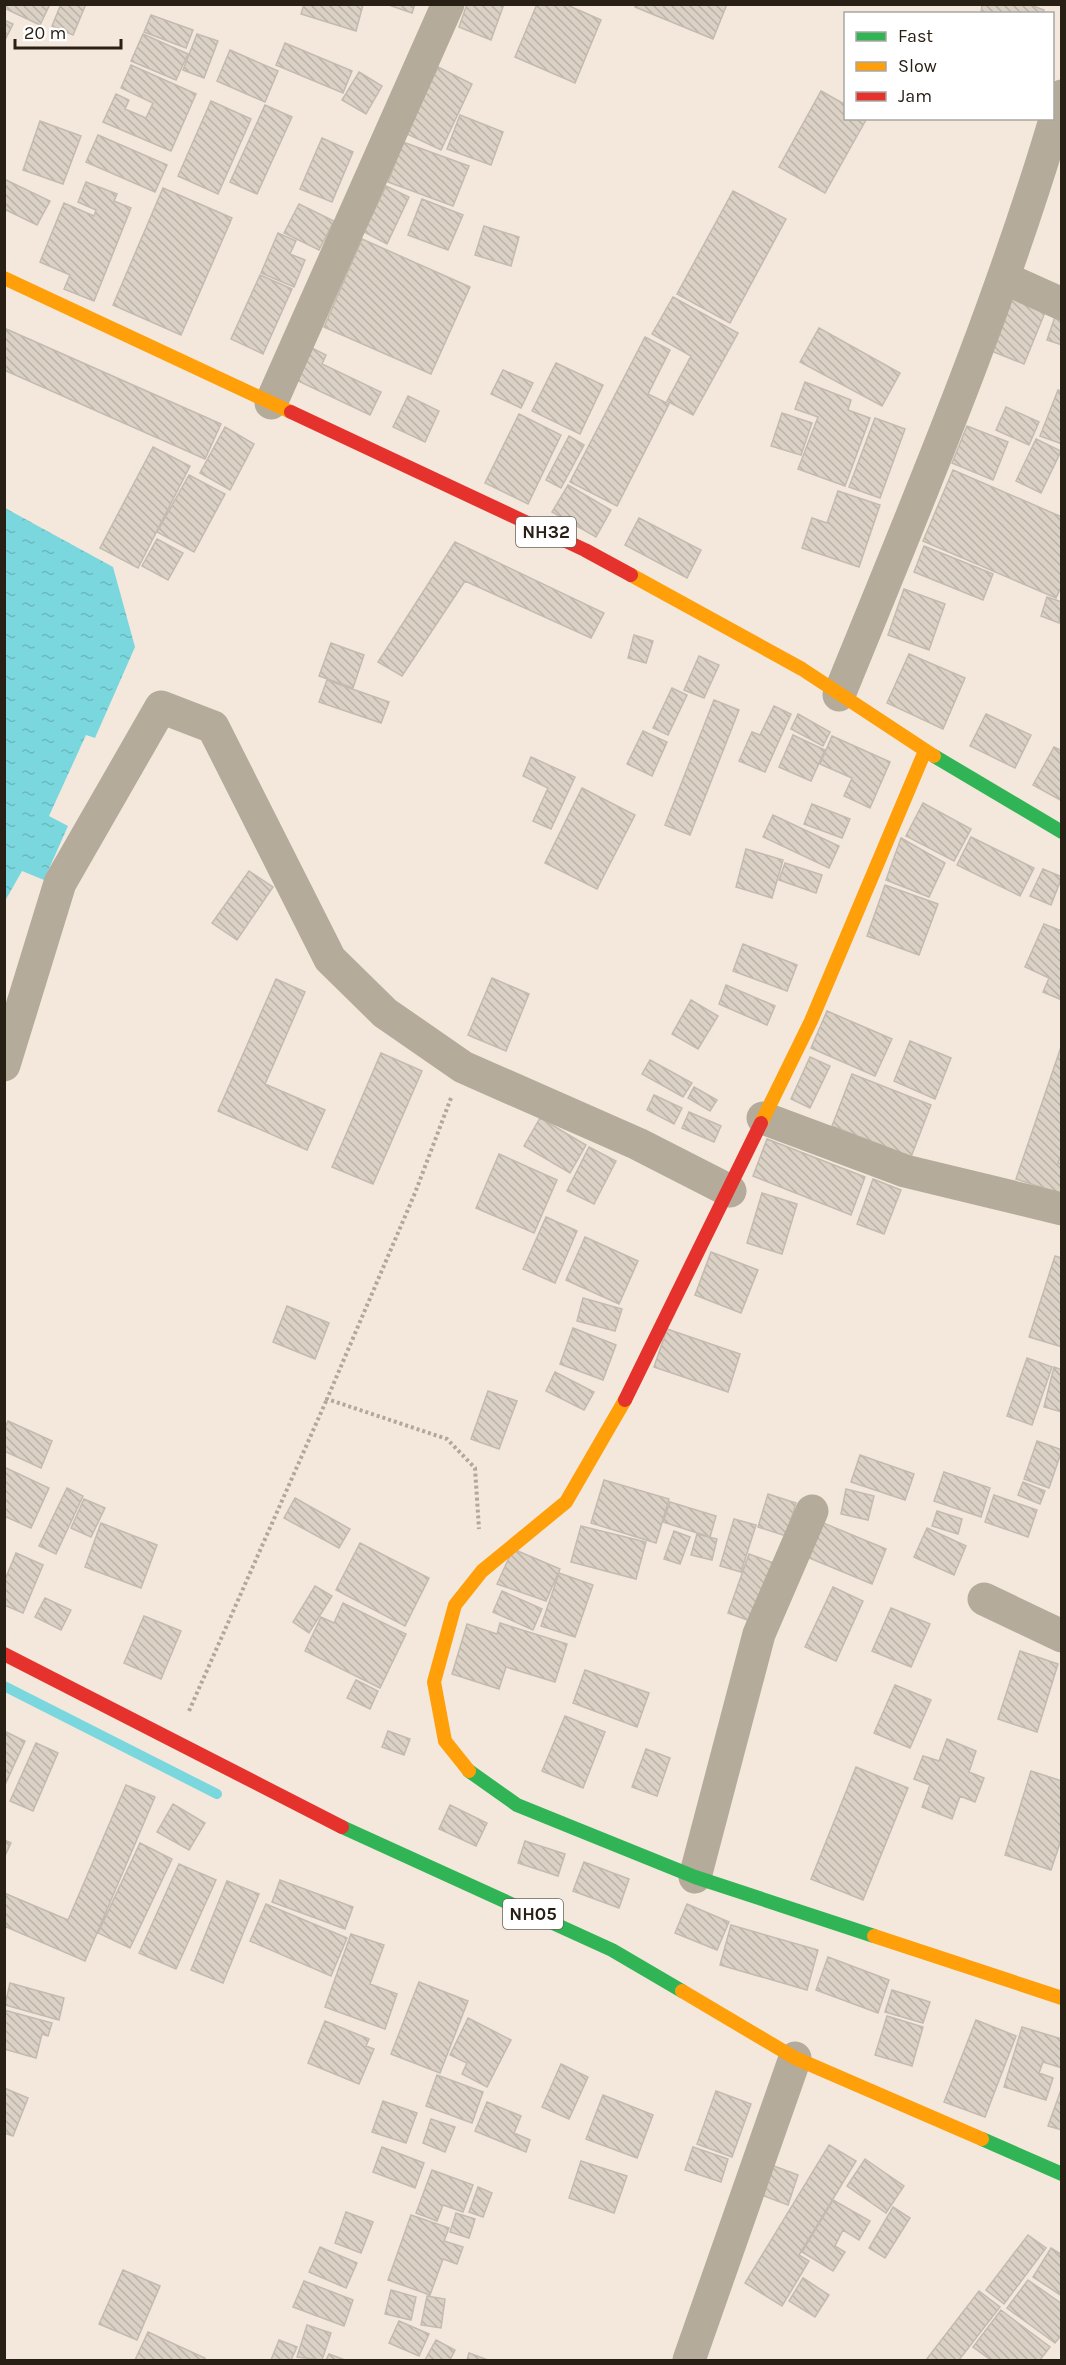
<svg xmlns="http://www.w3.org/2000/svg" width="1066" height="2365" font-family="Karla,sans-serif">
<defs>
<pattern id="water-ripples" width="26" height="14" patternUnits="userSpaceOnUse" patternTransform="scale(1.5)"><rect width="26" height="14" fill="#7bd7de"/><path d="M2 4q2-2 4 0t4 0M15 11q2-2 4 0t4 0" fill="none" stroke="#6ab8be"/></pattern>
<pattern id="building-back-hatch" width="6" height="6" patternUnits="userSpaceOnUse" patternTransform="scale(1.5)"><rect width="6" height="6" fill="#dbd1c5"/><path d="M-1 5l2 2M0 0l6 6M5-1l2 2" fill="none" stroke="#bcb3a8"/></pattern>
</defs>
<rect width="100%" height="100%" fill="#f3e8db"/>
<!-- water -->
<path fill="url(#water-ripples)" d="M5,508l108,59 22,80 -40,91 -9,-3 -37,81 19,10 -24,54 -22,-9 -17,30z"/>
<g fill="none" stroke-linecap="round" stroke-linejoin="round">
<!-- stream -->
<path stroke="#7bd7de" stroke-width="10" d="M4,1686l213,108"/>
</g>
<!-- building -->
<path fill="url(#building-back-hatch)" stroke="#c4bbb0" stroke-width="1.5" d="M4,4h46l-10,21 -36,-17z
M61,4h25l-13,31 -21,-9z
M304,4h59v1l-7,26 -55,-17z
M386,4h29l-3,9z
M467,4h37l-13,36 -32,-13z
M537,4h28l36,16 -26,63 -60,-26z
M636,4h91l-14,35 -78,-32z
M982,4h46l16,6 -1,4h-62z
M151,15l42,15 -7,18 -42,-16z
M4,20l9,4 -9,18z
M143,34l45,20 -12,26 -45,-19z
M197,34l21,7 -14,37 -21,-8z
M285,43l67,28 -9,22 -67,-28z
M230,50l48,21 -13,31 -48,-21z
M131,65l65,29 -25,57 -68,-29 13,-28 13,6 -4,9 21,9 7,-15 -32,-15z
M438,67l34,17 -31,66 -34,-16z
M359,72l23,14 -16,28 -24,-14z
M821,91l25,14v13h21l-42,75 -46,-26z
M211,101l40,18 -33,75 -40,-18z
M265,105l27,12 -35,77 -27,-12z
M460,115l43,17 -12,33 -44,-16z
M40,121l41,15 -18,48 -40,-14z
M98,135l69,30 -12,27 -69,-30z
M322,138l31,14 -21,50 -32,-13z
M403,142l66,24 -16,40 -65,-24z
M4,179l46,22 -13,24 -33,-16z
M86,182l31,12 -3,7 17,7 -37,93 -30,-12 6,-14 -30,-13 24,-59 30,13 2,-6 -18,-8z
M386,186l23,11 -22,47 -23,-12z
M163,188l69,30 -51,117 -68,-30z
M733,191l53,28 -56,104 -53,-29z
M422,199l41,16 -15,35 -40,-15z
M299,204l35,17 -15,29 -35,-17z
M484,226l35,11 -8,29 -36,-11z
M278,233l18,8 -6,13 15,6 -11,27 -33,-14z
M362,239l108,48 -39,87 -107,-47z
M260,275l32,14 -29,65 -32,-15z
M1011,296l35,14 -22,54 -35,-14z
M673,297l65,36 -45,82 -26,-14 24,-45 -39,-22z
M1055,317l7,2v26l-15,-5z
M4,328l217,96 -16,35 -201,-89z
M819,328l81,45 -18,33 -82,-44z
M645,337l25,13 -22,44 21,10 -52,102 -47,-24z
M312,348l14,7 -4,9 59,28 -11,23 -74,-35z
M556,363l47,22 -23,49 -48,-23z
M503,370l30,13 -12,25 -30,-14z
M805,382l46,18 -3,10 22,8 -25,68 -47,-17 20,-52 -23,-8z
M1058,390l4,2v52l-22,-8z
M408,396l31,15 -14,31 -32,-15z
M1006,407l33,15 -10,23 -33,-15z
M782,413l30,10 -11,32 -30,-9z
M519,414l42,21 -33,69 -43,-21z
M875,418l30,11 -25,69 -31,-11z
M967,426l41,16 -15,38 -41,-17z
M225,427l29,17 -24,46 -30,-17z
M569,436l15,9 -23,43 -15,-8z
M1036,439l25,12 -20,42 -25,-12z
M153,447l37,19 -52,102 -38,-20z
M953,470l109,47v68l-6,13 -133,-57z
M189,475l36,19 -31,58 -37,-20z
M568,485l43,25 -15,27 -44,-25z
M838,491l42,14 -21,62 -57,-19 10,-30 15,5z
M639,518l62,32 -14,28 -62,-33z
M157,539l26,14 -15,27 -26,-14z
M455,542l149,71 -13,25 -126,-57 -63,95 -24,-14z
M924,546l69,28 -10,26 -69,-28z
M904,589l41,15 -16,46 -41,-15z
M1047,597l15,5 -3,21 -18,-7z
M634,635l19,6 -7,22 -18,-5z
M331,643l33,12 -11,33 -34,-12z
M909,654l56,24 -22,51 -56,-26z
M699,656l20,9 -15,33 -20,-8z
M327,680l62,22 -8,21 -62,-21z
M672,688l15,7 -19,40 -15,-7z
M714,700l25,10 -49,125 -25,-10z
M774,706l17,8 -26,58 -26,-11 13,-29 8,3z
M798,714l32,18 -7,14 -32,-17z
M986,714l45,21 -16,33 -45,-22z
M643,731l24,11 -15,34 -25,-12z
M793,735l32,15 -14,31 -32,-14z
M832,736l58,26 -20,46 -26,-12 8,-18 -32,-14z
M1054,747l8,4v50l-29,-16z
M531,757l44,20 -24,52 -18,-8 15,-33 -25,-12z
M582,788l53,27 -38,74 -52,-26z
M923,803l48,26 -17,32 -48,-25z
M812,804l38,15 -8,19 -38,-14z
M773,815l66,31 -10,22 -66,-31z
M971,837l63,31 -14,28 -63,-31z
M901,838l44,25 -16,34 -43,-17z
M746,849l37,11 -11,38 -36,-11z
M785,863l37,12 -6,18 -37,-13z
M1043,869l19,8 -11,28 -21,-9z
M249,871l24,16 -36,53 -25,-17z
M885,885l53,19 -19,51 -52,-19z
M1044,924l18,7v69l-19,-8 6,-14 -24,-11z
M743,944l54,21 -10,26 -54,-20z
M492,978l37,16 -23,57 -38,-16z
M276,979l29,13 -40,92 60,26 -18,40 -89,-39z
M726,985l49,21 -8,19 -48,-21z
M691,1000l27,16 -20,33 -26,-15z
M827,1011l65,28 -17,37 -64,-28z
M910,1041l41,17 -16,41 -41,-18z
M1062,1044v109l-4,10 4,1v30l-46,-15z
M381,1053l41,18 -49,113 -41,-17z
M810,1057l20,9 -20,42 -19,-9z
M650,1060l42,23 -9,14 -41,-23z
M852,1074l79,31 -20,52 -79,-31z
M694,1087l23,13 -7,11 -22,-13z
M654,1095l28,13 -8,16 -27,-14z
M689,1112l32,14 -7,16 -32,-14z
M540,1118l46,27 -16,28 -46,-27z
M767,1139l98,38 -14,38 -98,-39z
M589,1147l27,14 -22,43 -27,-13z
M499,1154l58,26 -23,53 -58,-25z
M873,1179l28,11 -17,44 -27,-10z
M762,1193l35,11 -15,50 -35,-11z
M546,1217l31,14 -22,52 -32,-14z
M585,1237l53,24 -19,43 -53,-24z
M711,1252l47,18 -17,43 -46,-18z
M1055,1256l7,2v89l-33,-10z
M583,1298l39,11 -7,22 -38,-10z
M287,1306l42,17 -14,36 -42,-17z
M573,1328l43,17 -13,35 -43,-16z
M667,1329l73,25 -12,38 -74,-25z
M1027,1358l25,9 -20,58 -25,-9z
M1054,1367l8,3v42l-18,-5z
M555,1372l39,20 -10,18 -38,-19z
M488,1391l29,10 -18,48 -28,-10z
M8,1421l44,20 -11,27 -37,-17v-21z
M1037,1441l25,9 -13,38 -25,-9z
M860,1455l54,19 -9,26 -54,-18z
M4,1467l45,21 -18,40 -27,-12z
M944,1472l46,16 -9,29 -47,-16z
M604,1480l65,19 -13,44 -65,-20z
M1023,1482l22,9 -5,13 -22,-9z
M67,1488l16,8 -27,58 -17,-8z
M846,1489l28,7 -6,24 -27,-6z
M768,1494l28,9 -10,33 -28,-9z
M994,1495l43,15 -9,27 -43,-15z
M295,1498l55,31 -11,19 -55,-30z
M84,1499l21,9 -14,29 -20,-9z
M670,1502l46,14 -6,21 -47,-15z
M937,1511l25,8 -4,15 -26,-8z
M734,1519l22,6 -15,47 -21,-6z
M821,1522l65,27 -14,35 -65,-27z
M101,1523l56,22 -16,43 -56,-21z
M581,1526l65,16 -10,37 -65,-17z
M927,1528l39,18 -12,29 -40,-18z
M674,1531l16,6 -10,27 -16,-5z
M697,1534l20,5 -5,21 -21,-5z
M360,1543l69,35 -24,48 -69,-36z
M513,1549l47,20 -14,32 -49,-17z
M16,1553l27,12 -20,48 -19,-8v-23z
M749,1554l25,9 -21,59 -25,-9z
M559,1573l34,12 -18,52 -34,-11z
M315,1586l17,10 -23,37 -16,-11z
M833,1587l30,14 -27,60 -31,-14z
M502,1591l40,18 -9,21 -40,-18z
M45,1598l26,12 -10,20 -26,-13z
M343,1603l63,31 -26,54 -75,-37 16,-34 13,6z
M891,1608l39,16 -19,43 -39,-16z
M144,1616l37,15 -20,48 -37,-16z
M500,1623l67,21 -12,38 -49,-15 -7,22 -47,-15 15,-50 30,10z
M1020,1651l38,13 -21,68 -39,-13z
M585,1670l64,23 -12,34 -64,-24z
M356,1680l22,11 -8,18 -23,-11z
M895,1685l36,15 -21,48 -36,-15z
M565,1716l40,16 -22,56 -41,-17z
M4,1731l21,10 -21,46z
M388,1731l22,8 -6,16 -22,-8z
M947,1739l29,12 -7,21 15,6 -9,24 -15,-6 -8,23 -30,-12 8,-22 -16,-6 9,-23 16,5z
M36,1743l22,10 -25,58 -23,-10z
M646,1749l24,9 -13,38 -25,-9z
M856,1767l52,21 -45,112 -52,-21z
M1031,1771l31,10v56l-11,33 -46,-15z
M126,1785l29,12 -70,164 -81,-35v-33l64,27z
M173,1804l32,19 -16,27 -32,-18z
M450,1805l37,18 -11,23 -37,-17z
M4,1840l7,3 -7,15z
M525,1841l40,13 -7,22 -40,-13z
M140,1843l32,16 -42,89 -32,-15z
M584,1862l45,17 -10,29 -46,-17z
M179,1864l37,16 -40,89 -37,-16z
M280,1880l73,27 -8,22 -73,-27z
M227,1881l32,13 -36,89 -32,-13z
M266,1904l81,34 -16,38 -81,-35z
M687,1904l42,18 -12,28 -42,-17z
M731,1925l87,25 -11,40 -87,-25z
M351,1934l33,11 -14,39 27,10 -12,35 -60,-22z
M828,1957l61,23 -11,33 -62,-23z
M419,1982l49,19 -28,72 -49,-19z
M10,1983l54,15 -5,22 -54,-15z
M892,1990l38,12 -7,21 -38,-11z
M4,2010l48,13 -4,13 -6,-2 -6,24 -32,-9z
M887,2016l36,11 -11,39 -37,-11z
M468,2018l43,22 -24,47 -25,-13 5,-11 -17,-8z
M976,2020l40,16 -31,81 -41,-15z
M325,2021l44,18 -3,7 8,3 -15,35 -51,-21z
M1022,2027l40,12v29l-19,-6 -4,11 14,5 -7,22 -42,-13z
M561,2064l27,13 -19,42 -27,-12z
M437,2075l46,17 -11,31 -46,-17z
M1062,2087v43l-14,-4z
M4,2088l24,10 -15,38 -9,-3z
M716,2091l35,13 -19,53 -35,-13z
M603,2095l50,20 -16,43 -51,-19z
M383,2101l34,12 -11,30 -34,-11z
M487,2102l34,14 -7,17 16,7 -4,12 -51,-21z
M431,2119l24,8 -10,25 -22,-9z
M829,2145l27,16 -57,94 10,6 -27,45 -37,-23z
M382,2147l42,16 -9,25 -42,-16z
M693,2147l35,12 -7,23 -36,-12z
M865,2159l39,27 -18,27 -39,-27z
M581,2161l46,15 -13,37 -45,-15z
M766,2163l32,12 -10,30 -32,-12z
M432,2170l41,15 -10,27 -20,-7 -6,16 -21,-8z
M478,2187l14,6 -9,24 -14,-5z
M833,2200l37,21 -11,19 -16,-10 -8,16 10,6 -12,19 -31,-19z
M893,2207l17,11 -25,40 -16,-10z
M346,2212l27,10 -12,31 -26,-10z
M456,2213l19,6 -6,19 -19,-6z
M411,2215l38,13 -5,13 19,6 -6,17 -14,-5 -13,36 -42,-15z
M1028,2235l18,13 -42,56 -18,-14z
M320,2247l37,16 -11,25 -37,-16z
M1051,2248l11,7v41l-29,-19z
M123,2270l37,16 -23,54 -38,-16z
M803,2278l26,17 -14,22 -26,-16z
M1028,2280l34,24v30l-7,9 -48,-35z
M304,2281l49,19 -9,26 -51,-19z
M391,2290l25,7 -5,23 -26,-6z
M979,2291l21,16 -41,53h-33z
M427,2296l18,3 -4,29 -20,-3z
M1001,2310l49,37 -10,13h-49l-18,-13z
M399,2321l30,13 -10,22 -30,-13z
M307,2325l24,8 -9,27 -25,-3z
M148,2332l57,26 -1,2h-69z
M279,2340l18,7 -6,13h-20z
M436,2340l19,10 -5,10h-25z
M469,2353l19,7h-21z
M329,2354l16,6h-19z"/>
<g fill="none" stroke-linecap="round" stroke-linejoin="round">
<!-- path -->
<path stroke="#b1a79a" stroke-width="4" stroke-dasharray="3 3" stroke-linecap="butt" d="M451,1098l-36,95 -88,206 120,40 28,29 4,61
M189,1711l138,-312"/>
<!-- street -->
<path stroke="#b4ab9a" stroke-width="33" d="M1004,278l58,26
M271,403l177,-399
M839,695c80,-197 164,-394 223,-599
M4,1065l56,-182 101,-176 52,20 117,232 55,54 78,54 175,77 92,47
M763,1118l142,53 157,38
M984,1599l78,37
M695,1877l64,-243 53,-123
M689,2360l106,-302"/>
<!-- fast -->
<path stroke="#30b455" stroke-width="14" d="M934,756l128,76
M469,1771l48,34 178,72 179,59
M342,1827l270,123 70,41
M982,2139l80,35"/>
<!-- slow -->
<path stroke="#ff9f0a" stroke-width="14" d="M4,278l287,134
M631,575l171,94 132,87
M761,1123l50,-102 114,-270
M469,1771l-24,-30 -11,-59 21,-77 27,-34 84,-69 59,-102
M874,1936l188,62
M682,1991l113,67 187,81"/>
<!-- jam -->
<path stroke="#e5322d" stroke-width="14" d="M291,412l294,138 46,25
M625,1400l136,-277
M4,1654l338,173"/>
</g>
<g text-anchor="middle" stroke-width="4.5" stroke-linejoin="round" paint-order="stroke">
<!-- shield labels -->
<g fill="#fff" stroke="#69635b" stroke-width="1.5">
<rect x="516" y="517" width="60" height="30" rx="4.5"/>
<rect x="503" y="1899" width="60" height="30" rx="4.5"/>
</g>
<g font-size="18" font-weight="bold" fill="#292015">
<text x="546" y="538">NH32</text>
<text x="533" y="1920">NH05</text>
</g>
</g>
<!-- border -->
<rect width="1066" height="2365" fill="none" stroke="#292015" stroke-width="12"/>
<!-- legend -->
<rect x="844" y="12" width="210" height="108" fill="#ffffff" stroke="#a9a6a1" stroke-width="1.5"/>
<rect x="856" y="32" width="30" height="9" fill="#30b455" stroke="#a9a6a1" stroke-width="1.5"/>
<text x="898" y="42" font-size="18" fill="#292015">Fast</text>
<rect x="856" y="62" width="30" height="9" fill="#ff9f0a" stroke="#a9a6a1" stroke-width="1.5"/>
<text x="898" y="72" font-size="18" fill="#292015">Slow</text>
<rect x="856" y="92" width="30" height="9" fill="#e5322d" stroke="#a9a6a1" stroke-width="1.5"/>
<text x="898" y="102" font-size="18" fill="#292015">Jam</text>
<!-- scale -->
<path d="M15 39v9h106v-9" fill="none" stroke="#292015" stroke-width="3"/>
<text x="24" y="39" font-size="18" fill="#292015" stroke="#ffffff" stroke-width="4.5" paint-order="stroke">20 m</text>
</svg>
